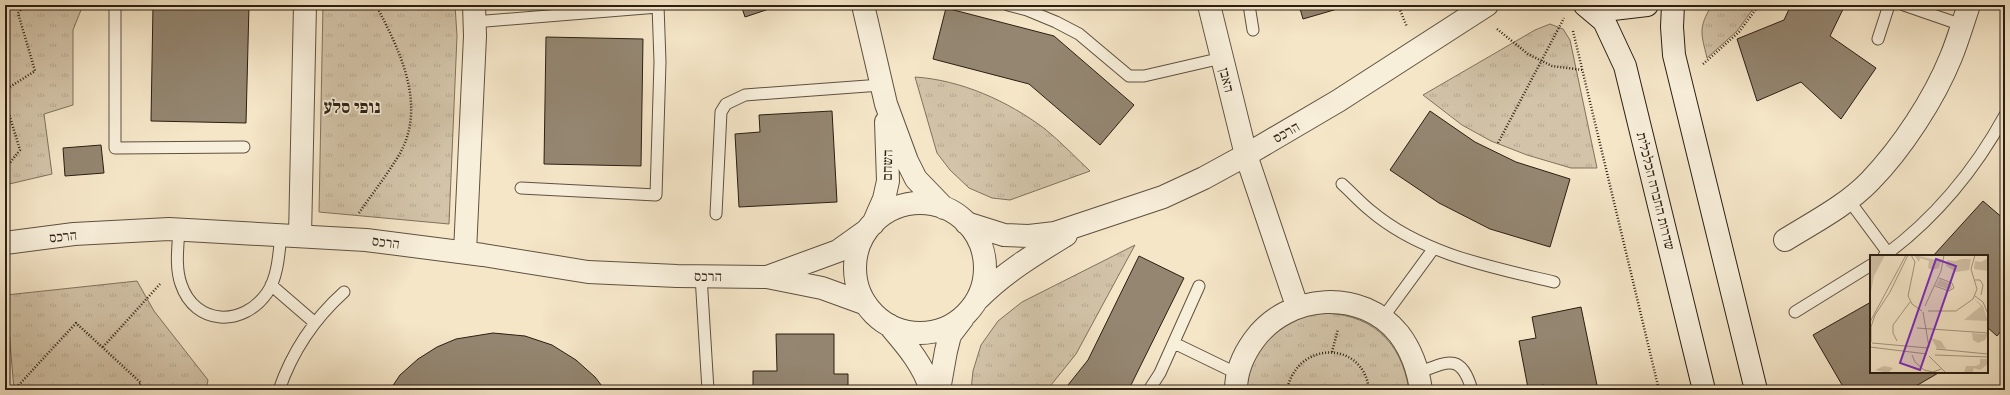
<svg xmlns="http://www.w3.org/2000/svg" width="2010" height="395" font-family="'Sorts Mill Goudy','Frank Ruhl Libre',serif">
<defs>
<pattern id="park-tufts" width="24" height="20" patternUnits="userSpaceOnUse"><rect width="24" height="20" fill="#d3c4a9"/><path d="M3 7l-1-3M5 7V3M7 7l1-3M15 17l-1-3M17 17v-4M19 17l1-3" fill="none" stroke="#b5a891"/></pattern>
</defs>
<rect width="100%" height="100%" fill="#f5e6c8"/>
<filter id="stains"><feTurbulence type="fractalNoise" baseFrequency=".005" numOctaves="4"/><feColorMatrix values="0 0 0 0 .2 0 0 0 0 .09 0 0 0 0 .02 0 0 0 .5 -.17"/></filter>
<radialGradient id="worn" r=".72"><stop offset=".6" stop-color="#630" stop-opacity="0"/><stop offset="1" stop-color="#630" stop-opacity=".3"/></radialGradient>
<!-- park -->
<path fill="url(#park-tufts)" stroke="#7f725e" d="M5,5h78l-10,25v75l-29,9 8,60 -47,11z
M323,5h132l2,31 -8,188 -130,-12z
M1712,5h44l-19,26 -30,27c-6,-25 -9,-30 5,-53z
M1550,24l13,5 7,11 27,128h-26l-44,-13 -36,-14 -29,-16 -39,-30 112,-65z
M915,77c46,3 93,24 130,52 16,13 30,28 45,42l-80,29 -18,-2 -23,-10 -19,-18 -13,-17z
M1135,245l-59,109 -29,36h-76l2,-19 8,-26 17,-24 24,-19z
M137,281l17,30 54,69 -2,10h-192l-8,-95z
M1317,313c52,-1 84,26 92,77h-162c1,-41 33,-68 70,-77z"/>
<!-- building -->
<path fill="#948671" stroke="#2b1f13" d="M153,5h96l-3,118 -95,-2z
M741,5h40l-36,12z
M1299,5h52l-48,14z
M1791,5h54l-15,31 46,32 -35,51 -40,-37 -44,19 -20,-62 47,-19z
M946,8l108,28 80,69 -34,40 -71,-61 -96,-25z
M546,37l97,2 -2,127 -97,-2z
M832,111l5,91 -98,5 -4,-73 25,-2 -1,-17z
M1430,111l45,31 41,20 54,17 -20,68 -60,-18 -51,-26 -49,-33z
M101,145l3,28 -39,3 -2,-28z
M1983,201l22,19v106l-8,10 -10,-9v-71h-54z
M1139,256l45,22 -54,109 -3,3h-63l24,-30z
M1871,302v70h69l-31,18h-64l-32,-55z
M1581,307l17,83h-53l-1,-5 -16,3 -9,-47 17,-3 -4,-21z
M493,333l32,3 27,9 24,15 19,17 10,13h-215l10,-15 18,-16 19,-12 19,-8z
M776,334h58v40h14v16h-95v-19h24z"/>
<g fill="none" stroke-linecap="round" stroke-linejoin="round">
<!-- lane casing -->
<g stroke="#5e5140" stroke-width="13">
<path id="lane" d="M115,5v143l129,-1
M1008,5l19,5 29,12 23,12 50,42h15l78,-18
M1249,5l4,25
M1904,5l58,20
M474,22l184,-15
M1878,39l11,-34
M1342,184c10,9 19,19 29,27 51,43 120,56 183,71
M521,188l135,7 4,-133 -2,-57
M1848,199l40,54
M716,214l5,-102 5,-8 19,-9 136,-10
M179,229c-1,18 -4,38 2,55 14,42 62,43 86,9 11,-16 12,-40 14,-59
M1884,256c50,-37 91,-86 121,-141
M701,276l7,114
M271,285l44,38
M1795,312l76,-47
M1382,319l52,-71
M1174,343l64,31
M1418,373c30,-12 43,-20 54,17
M279,390c13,-38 35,-71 65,-98
M1149,390l11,-17 39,-87"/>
</g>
<!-- street casing -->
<g stroke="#5e5140" stroke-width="24">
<path id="street" d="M863,5l23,99 21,57 9,18 28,29
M1209,5l37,150 51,151
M855 268a65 65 0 1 1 130 0a65 65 0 1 1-130 0Z
M966,223l38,12 25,1 26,-3 108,-36 41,-19 42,-23 92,-54 149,-96
M873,224l11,-25 4,-18 -2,-59
M300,236l5,-231
M1785,240c29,-18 62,-35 85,-59 32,-33 64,-82 81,-124 7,-17 12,-35 18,-52
M5,243l69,-9 95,-5 197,11 117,15 105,17 89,4 90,1 55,11 44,16
M465,252l10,-216 -1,-31
M767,277l71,-26 28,-20
M979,298c26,-26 56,-44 87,-63
M889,325c17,20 34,39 42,65
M939,390l7,-39 4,-16 13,-17
M1236,390c0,-19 7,-35 18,-50 34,-47 108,-52 145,-6 13,17 19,35 22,56"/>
</g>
<!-- secondary casing -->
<g stroke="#2b1f13" stroke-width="24">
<path id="secondary" d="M1585,5l19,16 21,45 79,324
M1595,5l18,4 34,-4
M1673,5l-1,22 2,28 82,335"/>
</g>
<!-- path -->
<path stroke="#2b1f13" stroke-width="2.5" stroke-dasharray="1 2" stroke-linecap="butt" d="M363,5c8,5 16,4 24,0
M1398,5l9,22
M1497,29l31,25 24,12 31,4
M1573,31l86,359
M1703,64l36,-32 20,-27
M5,90l30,-19 -17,-58 7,-8
M5,101l15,49 -15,19
M1498,143l66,-125
M359,213c13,-19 28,-38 40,-58 28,-48 2,-102 -21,-146
M103,347l57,-63
M1332,352l6,-23
M17,390l-1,-2 60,-65 65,60 -7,7
M1287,390c10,-50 77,-50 82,0"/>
<!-- lane -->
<use href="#lane" stroke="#f8efdb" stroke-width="11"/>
<!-- street -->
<use href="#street" stroke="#f8efdb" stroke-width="22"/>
<!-- secondary -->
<use href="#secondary" stroke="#f8efdb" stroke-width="22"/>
</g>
<g text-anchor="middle" stroke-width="3.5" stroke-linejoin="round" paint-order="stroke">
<!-- street labels -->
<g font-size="14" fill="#2b1f13" stroke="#f8efdb">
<text transform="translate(1227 80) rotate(76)" y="5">האבן</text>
<text transform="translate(1286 132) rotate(-30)" y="5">הרכס</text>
<text transform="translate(887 165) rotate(-89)" y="5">השחם</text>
<text transform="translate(1656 191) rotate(76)" y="5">שדרות החברה הכלכלית</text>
<text transform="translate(63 236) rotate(-6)" y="5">הרכס</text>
<text transform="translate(386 242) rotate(7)" y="5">הרכס</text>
<text transform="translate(708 276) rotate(1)" y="5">הרכס</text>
</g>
<!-- district labels -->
<g font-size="18" font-weight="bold" fill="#2b1f13" stroke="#f8efdb">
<text x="352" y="113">נופי סלע</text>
</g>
</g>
<!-- overview -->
<g transform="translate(1870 255)">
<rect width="118" height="118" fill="#f5e6c8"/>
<path d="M0,0h15l-11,21 -4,21zM14,111l9,2 -5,5 -13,-3z" fill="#d3c4a9"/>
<path d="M44,0l27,6 -2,7 -6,2 -5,-2 1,-7 -9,-3 -1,4zM118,3v13l-14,-2 1,-8 6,1zM92,4h9l-2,11 -13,2 -10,-6 1,-6 8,1zM69,24l12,5 1,4 -2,2 -14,-5zM104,44l9,7 5,15 -24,-1 17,-14zM102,78l9,1h7l-3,6 -7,3 -5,-3zM61,83l10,3 5,8 -9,-1zM110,104h8v5l-8,6 -6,-2 -2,5h-8l2,-7h10l4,-2z" fill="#d3c4a9"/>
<path fill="none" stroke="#a49680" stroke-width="1" d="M41,0l4,7 -7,34 4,8 10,7M105,25h5l3,5 -2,10M65,31l14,5 5,-3 -2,-5 -13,-5M105,41l8,6 5,12M55,51l16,-35 3,-16M58,56h28l17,-12 4,-10 -6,-20 4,-14M53,57l6,35M0,67l36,-67M47,73l71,5M27,86l-4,-8v-8l17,-23M1,87v-15l4,-12 15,-23 18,-37M2,88l56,5M0,92l57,7M66,94l52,5M42,100l3,7 9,8 9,2 8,-3M65,100l53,2M59,101l17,17"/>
<path fill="#7b2cbf" fill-opacity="0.15" stroke="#7b2cbf" stroke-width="2" d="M66,4l20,7 -36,104 -20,-7z"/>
<rect width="118" height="118" fill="none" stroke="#2b1f13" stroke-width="2"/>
</g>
<!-- margin -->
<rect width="2010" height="395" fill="none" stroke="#f5e6c8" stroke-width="20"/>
<rect x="6" y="6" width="1998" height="383" fill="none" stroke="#2b1f13" stroke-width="2"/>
<rect x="10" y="10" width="1990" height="375" fill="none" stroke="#2b1f13"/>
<rect width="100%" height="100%" filter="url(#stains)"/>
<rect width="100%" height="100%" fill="url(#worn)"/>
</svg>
